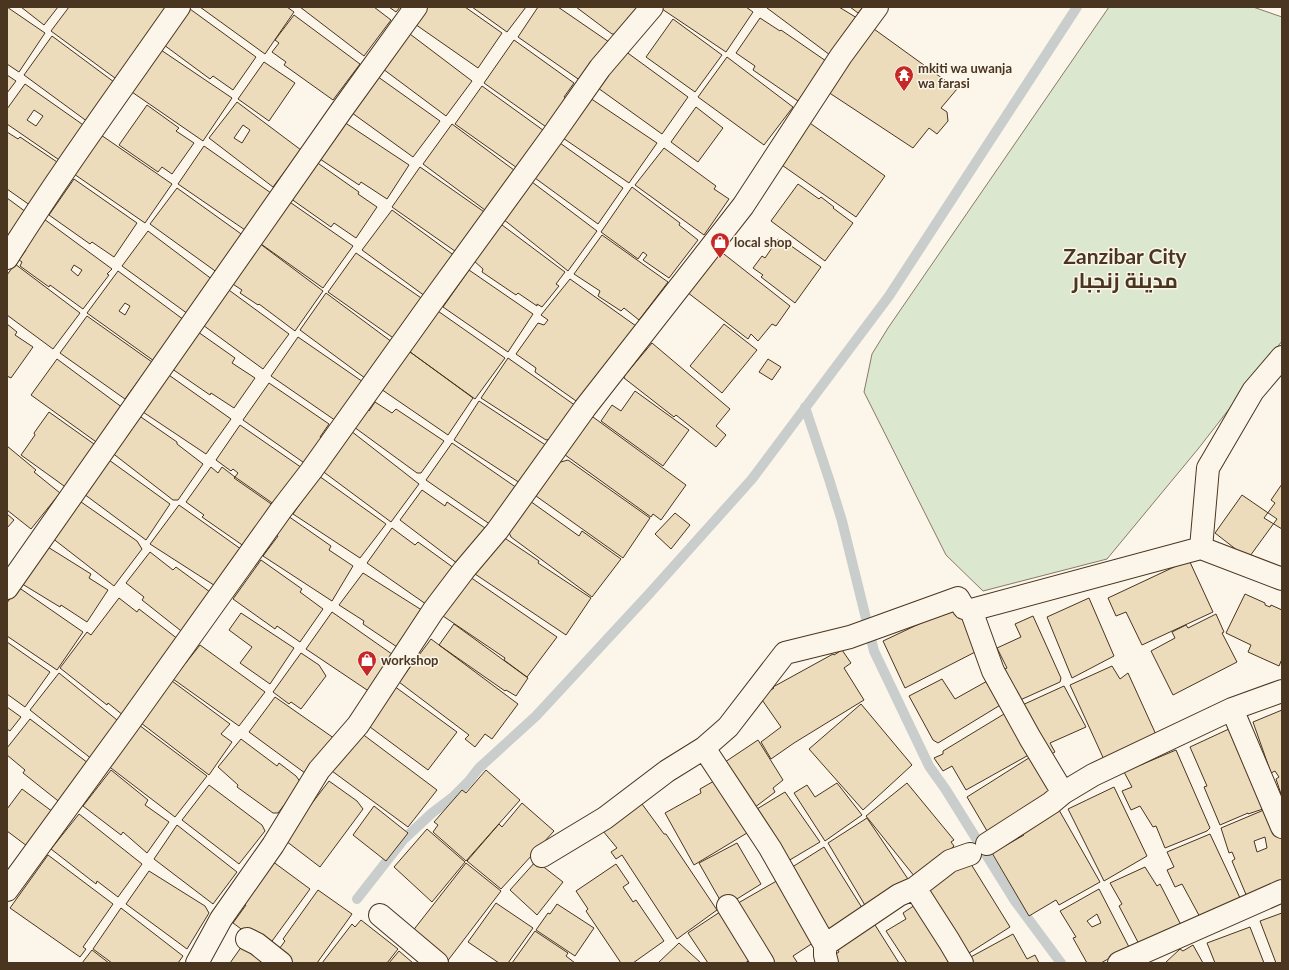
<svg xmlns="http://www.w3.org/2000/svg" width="1289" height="970" font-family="Lato,Cairo,sans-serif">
<rect width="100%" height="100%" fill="#fbf6e9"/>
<!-- green -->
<path fill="#dce7d0" stroke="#887966" d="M1109,7h144l29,10v324l-84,108 -91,110 -124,32 -37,-36 -82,-163 8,-38 16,-26z"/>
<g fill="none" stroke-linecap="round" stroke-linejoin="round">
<!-- stream -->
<path stroke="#c9cecd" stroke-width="10" d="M805,407l24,72 13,42 32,130 55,115 17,24 69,111 46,62
M357,899l47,-60 28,-26 21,-16 15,-15 11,-14 57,-52 113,-122 103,-115 137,-183 188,-289"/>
</g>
<!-- building -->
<path fill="#ecdcbc" stroke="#4a3520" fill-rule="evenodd" d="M7,7l38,26 -26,39 -12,-8z
M21,7h37l-14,18z
M69,7h104l-54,74 -68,-50z
M200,7h87l7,5 -29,42z
M300,7h74l17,13 -27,36z
M389,7h11l-4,5z
M422,7h43l37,26 -24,35 -66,-46z
M472,7h54l-19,25z
M538,7h20l51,35 -28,39 -63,-44z
M576,7h62l-20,27h-6z
M659,7h87l7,5 -27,40z
M768,7h71l18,11 -27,37 -63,-47z
M850,7h13l-5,6z
M190,9l66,48 -23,33 -20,-14 -3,3 -46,-34z
M294,15l66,49 -27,36 -49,-35 2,-3 -14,-10 7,-9 -4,-3z
M760,18l20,13 1,-1 45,31 -28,40 -45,-31 2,-4 -19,-13z
M673,19l49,36 -27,37 -49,-35z
M874,29l83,60 -16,19 6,4 1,9 -11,13 -8,-6 -16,20 -85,-56z
M406,31l66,50 -26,35 -67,-50z
M52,36l62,46 -26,40 -64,-47z
M514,40l60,43 -10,14 6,4 -21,28 -65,-46z
M158,48l74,50 -29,43 -74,-51z
M625,51l63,46 -26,37 -64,-46z
M727,57l66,50 -29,38 -66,-48z
M264,62l31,21 -26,38 -31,-22z
M374,74l66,47 -27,36 -65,-47z
M7,75l9,6 -9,12z
M25,84l64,45 -24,35 -58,-40v-15zM34,110l9,6 -7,10 -9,-6z
M482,86l65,47 -27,37 -65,-46z
M587,96l70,47 -28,40 -69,-47z
M237,102l64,48 -28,37 -64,-49zM243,125l7,5 -8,13 -8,-5z
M147,105l32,23 -3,3 18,12 -22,31 -10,-7 -4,5 -39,-27z
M696,107l27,21 -25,34 -27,-20z
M341,120l68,45 -22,34 -26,-17 -2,3 -42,-28z
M807,121l78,55 -29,41 -77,-54z
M452,124l66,49 -29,40 -66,-49z
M7,132l11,7 2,-2 43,29 -29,42 -27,-19z
M101,135l71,49 -27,39 -71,-49z
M560,143l63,45 -25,36 -63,-46z
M204,146l67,47 -26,37 -67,-46z
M664,148l52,38 -2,3 15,10 -25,36 -69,-50z
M312,159l47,33 -1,2 19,13 -21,31 -22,-15 -3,4 -44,-31z
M420,167l70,49 -28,40 -70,-49z
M74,179l63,44 -23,34 -22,-15 -2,2 -41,-29z
M532,182l65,49 -29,40 -65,-52z
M798,184l21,15 2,-2 13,10 -1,1 20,15 -28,38 -54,-40z
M632,187l48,36 -1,2 19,15 -29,38 -26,-18 4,-5 -4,-3 -5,7 -37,-27z
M177,188l67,48 -26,37 -68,-49z
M7,198l19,14 -19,27z
M284,198l69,48 -30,42 -69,-49z
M392,210l67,49 -30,40 -67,-49z
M44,219l68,50 -5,5 2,1 -26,34 -33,-24 -1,2 -29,-21 2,-4 -3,-2 7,-10 -3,-2zM74,265l8,5 -4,6 -7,-6z
M498,222l67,50 -9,12 3,2 -17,21 -5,-3v2l-19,-13 -2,2 -34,-23 1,-3 -10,-9z
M148,231l65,49 -25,34 -66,-48z
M602,235l66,47 -29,38 -15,-12 -3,3 -23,-15 2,-5 -26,-17z
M778,239l8,6 1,-2 34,24 -26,36 -34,-26 2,-2 -10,-7 9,-12 3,2z
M259,243l64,48 -28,40 -36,-27 -1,1 -18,-12 2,-3 -17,-11z
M715,247l75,59 -14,20 -4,-2 -14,17 -7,-7 -3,5 -65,-50z
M356,253l71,49 -28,40 -71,-50z
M15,264l65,49 -27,36 -46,-34v-40z
M469,270l64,44 -25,38 -65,-45z
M118,271l66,49 -30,41 -67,-48zM125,303l5,3 -5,9 -6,-4z
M570,279l66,47 -57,77 -44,-31 1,-4 -20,-14 22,-31 6,2 4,-5 -7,-5z
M222,285l67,49 -26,35 -67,-49z
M326,293l70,52 -27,36 -69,-51z
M435,309l70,49 -30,41 -69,-50z
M87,316l65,46 -27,37 -65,-46z
M7,324l10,8 -2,3 18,12 -22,31 -4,-2z
M724,324l33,26 -35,43 -32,-27z
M191,327l44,31 -3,5 23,15 -21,30 -23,-15 -1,2 -45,-31z
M298,337l68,47 -27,39 -68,-47z
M652,343l78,66 -14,17 10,9 -10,12 -40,-32 -2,2 -50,-39 1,-3z
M406,349l67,49 -25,37 -70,-48z
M508,358l68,48 -25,33 -5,1 -65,-42z
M57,359l66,49 -24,36 -68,-49z
M768,359l13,8 -9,13 -13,-8z
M166,373l65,46 -25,35 -66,-44z
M269,383l60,41 -9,13 8,5 -18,25 -67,-47z
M635,391l54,39 -26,36 -62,-45 11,-16 9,6z
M479,401l68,45 -27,37 -66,-43z
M375,402l17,11 4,-4 48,32 -23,32h-4l-63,-46 13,-18 2,2z
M49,412l52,37 -30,42 -50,-36 14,-20 -1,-2z
M138,415l39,27v2l26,20 -25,36h-5l-62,-48z
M588,416l4,2 1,-1 93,68 -25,35 -8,-6 -2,3 -90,-65z
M240,425l65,45 -27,37 -43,-30 3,-4 -5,-4 -2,2 -15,-11z
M351,431l68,53 -28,38 -70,-52z
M452,443l65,45 -26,37 -65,-45z
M7,446l29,24 -2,2 26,21 -29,36 -24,-19z
M109,460l61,44 -24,36 -62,-46z
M568,460l82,58 -27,40 -87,-62 21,-33z
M211,467l7,6 4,-6 13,10 -1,1 43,30 -29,41 -46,-32 2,-2 -18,-13z
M319,476l67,48 -26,34 -67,-44z
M1282,484v45l-18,-11 11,-15 -4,-3z
M422,490l23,16 2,-4 38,26 -23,39 -62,-47z
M1242,495l35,24 -27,37 -8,-2 -27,-21z
M74,497l63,44 5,8 -28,37 -67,-52z
M530,501l49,35 3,-5 39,28 -29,38 -81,-60 -3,-7z
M179,505l66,47 -25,37 -70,-45z
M675,513l15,12 -19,24 -16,-15z
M7,514l7,6 -7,8z
M288,516l43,30 -2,4 24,16 -21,35 -69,-45 15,-20 -2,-1z
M392,528l23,17 3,-3 40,29 -25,38 -66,-46z
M500,535l39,26 -1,2 53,35 -25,37 -91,-61z
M43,544l48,30 -2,4 19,12 -21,32 -26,-17 -1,2 -41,-25z
M150,552l23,18 3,-3 38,28 -29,39 -43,-34 2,-3 -18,-14z
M261,560l41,29 -2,3 23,17 -23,33 -23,-16 -2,3 -42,-30z
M1189,560l24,52 -71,33 -16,-33 -10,4 -8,-18z
M363,573l65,41 -25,37 -40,-27 1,-3 -25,-16z
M470,577l87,60 -30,40 -23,-17 1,-2 -62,-42z
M18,587l65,45 -26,38 -50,-34v-33z
M1245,594l20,9v2l5,2 1,-2 11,5v49l-3,7 -31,-14 3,-7 -25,-12z
M119,598l18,14 2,-3 44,34 -28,37 -6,-5 -5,8 3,3 -23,30 -16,-13 -1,2 -47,-37 27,-36 4,3z
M1089,598l25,58 -42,22 -25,-61z
M955,607l28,41 -78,40 -22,-47z
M332,612l67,47 -26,35 -67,-45z
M241,613l53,35 -24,36 -30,-21 12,-16 -23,-17z
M1216,614l8,18 -2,1 15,29 -64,33 -22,-44 24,-13 -3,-6 14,-7 2,3z
M1033,616l28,62 -1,4 -42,19 -15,-31 4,-2 -10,-20 24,-11 -6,-13z
M454,624l74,54 -12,18 -10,-6 -1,1 -66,-46z
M431,639l87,65 -26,35 -7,-5 -10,13 -10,-8 4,-4 -70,-53z
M7,642l43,30 -25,35 -18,-13z
M200,645l65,47 -26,34 -66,-47z
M842,650l9,13 -7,5 20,32 -70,43 -23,16 -10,-17 20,-15 -21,-30 14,-9 -1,-1 60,-33 1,1z
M301,653l18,12 7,11 -25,33 -10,-7 -2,2 -16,-12z
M1112,666l8,13 8,-6 30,66 -52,25 -36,-79z
M59,673l63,51 -29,36 -63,-50z
M942,679l13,20 34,-19 13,24 -64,39 -5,-3 -24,-44z
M172,681l58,43 -9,10 11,8 -23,33 -68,-52z
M394,686l63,46 -29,38 -62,-46z
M1064,686l22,41 -36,16 5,9 -11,6 -26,-51z
M275,697l63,44 -29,35 -60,-44z
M861,704l51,61 -49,45 -54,-61z
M7,707l14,10 -11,14 -3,-2z
M1282,710v87l-6,-18 3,-2 -4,-6 -4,2 -18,-51z
M1009,711l25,41 -68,38 -14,-24 -9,5 -9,-13 9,-4v-3z
M30,719l62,47 -30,38 -39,-31 2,-3 -18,-15v-7z
M139,725l68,51 -32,41 -68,-52z
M1231,728l35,80 -18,6v-1l-28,12 -16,-38 3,-1 -17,-39z
M361,733l76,57 -29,37 -76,-56z
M241,739l36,27 2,-3 17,13 5,7 -23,30h-5l-36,-26 1,-2 -20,-18z
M758,740l25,40 -10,8 2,4 -25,19 -31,-45z
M1176,750l34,78 -3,3 -42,17 -9,-22 -3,1 -13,-21 -9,4 -9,-19 10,-4 -8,-15z
M1032,756l22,40 -64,40 -23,-39z
M111,770l37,30 -3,5 24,17 -22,31 -24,-21 -2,3 -38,-29z
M486,770l34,30 -54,61 -33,-29 5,-7 -4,-3 28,-32 4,3z
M721,777l31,53 -58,35 -29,-52 36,-20 -1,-4z
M329,781l28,20 6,8 -43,58 -34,-26v-4z
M837,783l25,32 -37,26 -31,-48 13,-8 8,12z
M907,783l47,57 -3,2 3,4 -11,10 -24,26 -53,-66z
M209,785l53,40 3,6 -26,33 -57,-44z
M1114,787l33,69 -43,25 -36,-72z
M22,789l31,23 -26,34 -20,-15v-22z
M785,792l35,50 -37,22 -31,-52z
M522,803l32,28 -53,58 -34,-28 32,-37 3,3z
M642,804l22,30h2l51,76 -40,29 -55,-84 -6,4 -5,-7 6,-4 -14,-17z
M374,806l34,27 -22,28 -33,-26z
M1271,807l11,28v51l-35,11 -15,-36 3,-2 -3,-7 -3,1 -8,-25zM1265,837l2,11 -10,4 -3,-11z
M1059,810l41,72 -41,23 -3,-5 -27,16 -37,-63 32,-18 -3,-3z
M79,814l63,50 -24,33 -21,-16 -1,3 -45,-35z
M867,818l45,67 -43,27 -41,-69z
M177,825l60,47 -24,32 -59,-45z
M427,829l38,33 -33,40 -38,-35z
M1210,834l31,66 -40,19 -19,-35 -7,3 -8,-17 7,-3 -7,-15z
M737,843l24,41 -37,23 -25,-44z
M824,847l40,64 -38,24 -40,-64z
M48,855l65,49 -30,43 3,2 -6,8 -70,-49z
M966,856l44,71 -44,28 -44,-69z
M272,861l38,28 -43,59 -34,-25 13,-18 -4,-3z
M536,861l27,21 -26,33 -27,-25z
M466,863l35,28 -55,72 -38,-26z
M616,864l13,19 -6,4 10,15 3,-2 28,41 -31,22h-12l-35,-52 2,-2 -12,-18z
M1145,867l12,19 3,-2 21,41 -41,21 -21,-40 3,-2 -12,-21z
M149,871l56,35 4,7 -22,36 -61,-45z
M780,879l36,62 -23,15 4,6 -3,1h-27l-34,-57z
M1099,889l30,58 -28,16h-14l-14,-25 3,-1 -16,-26zM1097,914l4,9 -9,4 -5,-6z
M318,890l34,24 -35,49h-34l-9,-7 11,-15 -2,-2z
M496,903l37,25 -25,35h-9l-31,-21z
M918,903l34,56 -6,4h-39l-21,-32 20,-12 -3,-6z
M557,904l37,24 -19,28 -39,-26 12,-17 2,1z
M121,908l62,48 -5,7h-66l-19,-14z
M726,908l29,49 -10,6h-37l-20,-30z
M1282,913v50h-6l-16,-42z
M870,917l29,46h-68l-3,-4 11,-7 -7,-11z
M361,920l37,29 -11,14h-65l30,-39 3,3z
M1250,927l14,36h-49l-8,-20z
M535,931l33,22 -2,3 9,7h-63z
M1013,934l14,25 8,-4 4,8h-70l-2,-4z
M679,943l22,20h-43z
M1193,945l10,18h-38l15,-14 3,2z
M242,946l23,17h-35z
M92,950l17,13h-27z
M399,951l14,12h-24z"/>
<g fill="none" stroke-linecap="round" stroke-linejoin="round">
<!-- minor casing -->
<g stroke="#4a3520" stroke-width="24">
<path id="minor" d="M7,258c54,-86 114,-168 172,-251
M1201,548l7,-80 45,-77 29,-34
M7,588l334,-477 75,-104
M971,610l22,61 37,67 33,55 -12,10 -64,41
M1282,691l-50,18 50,118
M704,748l66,100 55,97 74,-50 16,-7 35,-27 20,-7
M1063,793l30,-18 139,-66
M542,856l63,-38 62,-47 37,-23 24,-21 57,-74 65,-16 108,-39 6,10 7,2 230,-62 81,31
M915,888l34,53 13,22
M7,890l121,-166 153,-214 30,-39 120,-168 122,-168 47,-67 52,-61
M728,906l35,57
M380,915l57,48
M247,939l10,5 24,19
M825,945v10l2,8
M197,963l24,-44 52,-74 46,-75 39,-45 75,-114 31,-41 33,-39 88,-123 158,-202 98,-150 36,-49
M1119,963l163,-72"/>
</g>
<!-- minor -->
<use href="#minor" stroke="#fbf6e9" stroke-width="22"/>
</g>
<!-- icons -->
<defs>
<g id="temple-pin" transform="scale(1)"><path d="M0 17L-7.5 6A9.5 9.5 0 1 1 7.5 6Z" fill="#c62828" stroke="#fbf6e9"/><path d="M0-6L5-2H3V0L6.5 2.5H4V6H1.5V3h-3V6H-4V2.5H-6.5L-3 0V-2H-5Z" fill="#fff"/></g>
<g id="shop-pin" transform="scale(1)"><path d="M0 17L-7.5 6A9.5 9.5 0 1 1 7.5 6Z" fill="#c62828" stroke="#fbf6e9"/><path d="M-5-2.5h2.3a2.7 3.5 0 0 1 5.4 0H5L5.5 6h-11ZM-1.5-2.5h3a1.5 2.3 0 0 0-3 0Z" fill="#fff"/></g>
</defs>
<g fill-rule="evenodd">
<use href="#temple-pin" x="904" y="75"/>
<use href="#shop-pin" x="720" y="242"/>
<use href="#shop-pin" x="367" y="660"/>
</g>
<g text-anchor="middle" stroke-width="3" stroke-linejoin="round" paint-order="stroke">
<!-- poi labels -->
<g font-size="13" font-weight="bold" fill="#4a3520" stroke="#fbf6e9" text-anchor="start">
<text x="918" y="73">mkiti wa uwanja<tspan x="918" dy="15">wa farasi</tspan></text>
<text x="734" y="247">local shop</text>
<text x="381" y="665">workshop</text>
</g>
<!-- town labels -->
<g font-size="21" font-weight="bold" fill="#4a3520" stroke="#fbf6e9">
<text x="1125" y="264">Zanzibar City<tspan x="1125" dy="24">مدينة زنجبار</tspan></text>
</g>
</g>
<!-- border -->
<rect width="1289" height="970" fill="none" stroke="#4a3520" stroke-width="16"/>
</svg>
